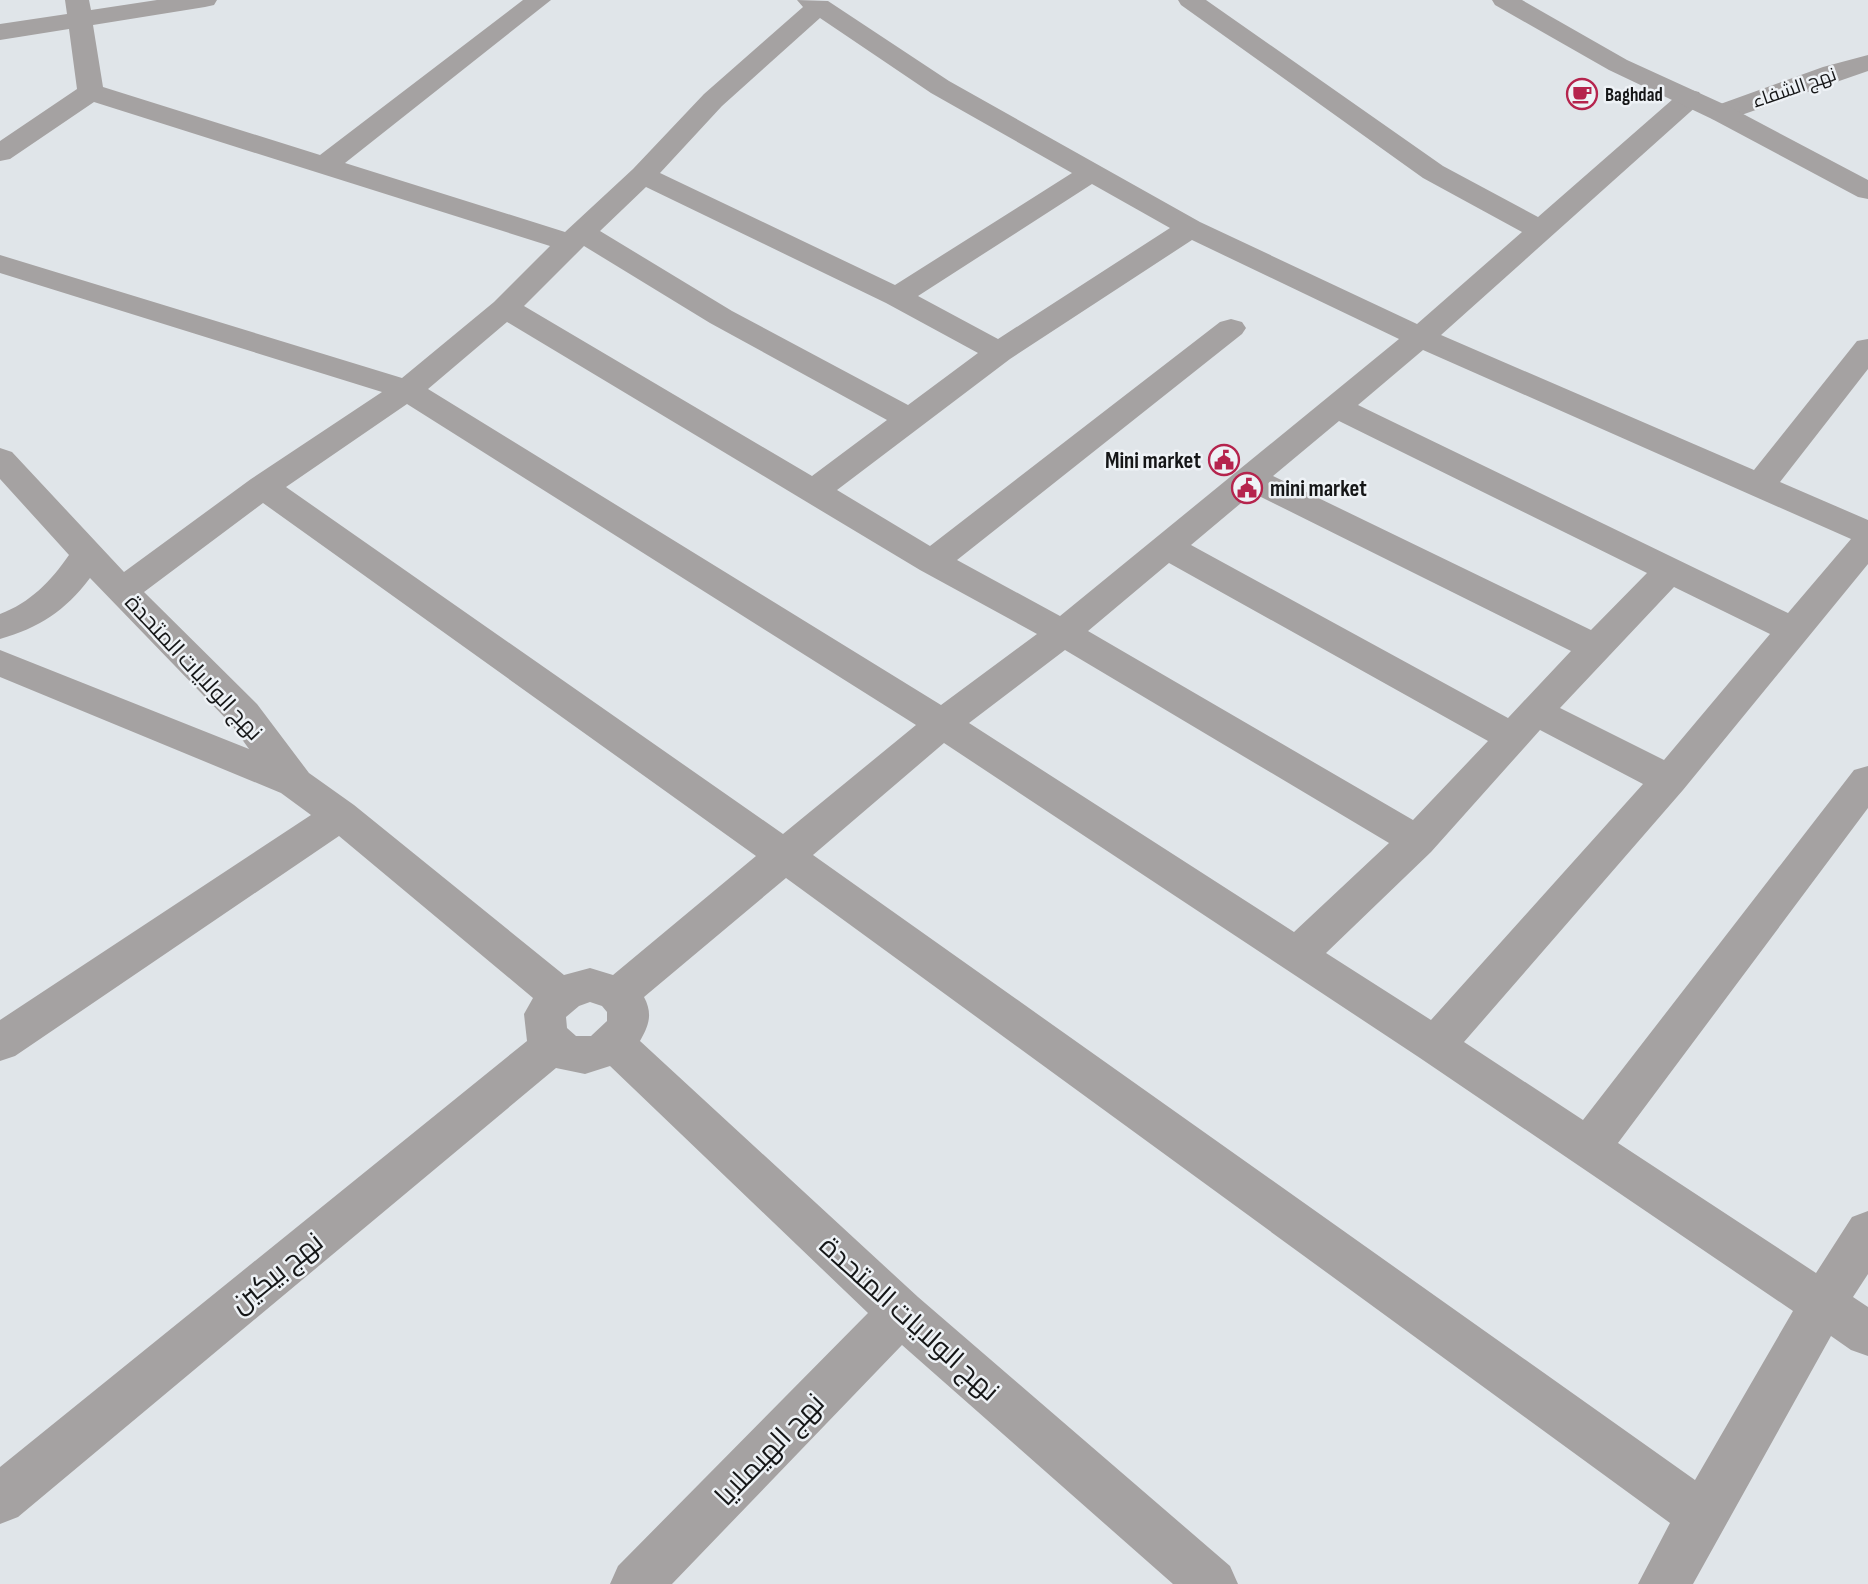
<svg xmlns="http://www.w3.org/2000/svg" width="1868" height="1584" font-family="'Sofia Sans Condensed',Cairo,sans-serif">
<rect width="100%" height="100%" fill="#e0e5e9"/>
<g fill="none" stroke-linecap="round" stroke-linejoin="round">
<!-- minor -->
<path fill="#a5a2a2" fill-rule="evenodd" d="M65,0h24l2,10 66,-10h60l-3,5 -9,2 -112,18 10,62 217,68 203,-155h28l-206,163 220,69 68,-63 71,-75 99,-87 -6,-7 31,1 121,80 251,141 217,102 105,-92 -99,-54 -242,-173 -3,-5h28l237,166 95,51 143,-125 9,-2 9,2 4,6 -4,6 -258,231 313,135 103,-129 11,-2v30l-88,113 88,38v44l-185,226 -219,252 119,78 271,-350 14,-4v42l-250,335 198,130 36,-56 16,-6v63l-15,23 15,10v49l-17,-6 -20,-14 -138,248h-55l32,-61 -884,-645 -142,119c9,17 5,28 -4,44l278,256 312,269 8,18h-65l-271,-239 -230,239h-62l8,-18 250,-253 -258,-247 -25,8 -29,-6 -538,449 -18,7v-57l527,-426 -3,-27 9,-16 -194,-162 -324,220 -15,5v-41l311,-205 -30,-22 -281,-116v-27l249,99 -18,-25 -141,-146c-25,33 -51,50 -90,61v-25c30,-11 51,-33 69,-59l-69,-76v-31l12,4 112,120 127,-93 131,-87 -382,-119v-18l402,123 92,-76 56,-56 -456,-144 -84,57 -10,2v-20l77,-52 -8,-60 -69,11v-16l67,-10zM820,18l111,75 141,80 -177,112 -235,-112 62,-67zM1092,184l78,44 -172,111 -80,-43zM646,187l240,116 92,50 -70,52 -176,-94 -132,-80zM1192,240l207,99 -339,277 -103,-56 285,-226 4,-6 -4,-6 -11,-3 -11,3 -290,224 -93,-56 173,-131zM584,246l126,77 177,97 -75,56 -288,-170zM507,322l413,248 117,64 -96,71 -513,-316zM1423,350l428,189 -63,74 -430,-208zM407,404l509,321 -133,109 -497,-347zM1339,421l308,152 -56,57 -318,-154zM1253,493l318,158 -63,67 -317,-173zM263,503l493,353 -143,119 -23,-7 -26,7 -210,-170 -45,-32 -52,-69 -113,-112zM1169,563l319,178 -75,79 -325,-189zM1674,587l96,47 -106,126 -104,-52zM1065,650l324,193 -95,89 -325,-209zM1540,730l103,54 -212,236 -105,-67 105,-101zM944,743l476,315 373,253 -98,169 -882,-625zM590,1002l12,4 5,6v9l-16,15h-15l-9,-8 -1,-11 13,-11z
M1868,55v16l-138,48 -9,2 -9,-2 -4,-6 4,-6 111,-40z"/>
<!-- tertiary -->
<path fill="#a5a2a2" fill-rule="evenodd" d="M1492,0h30l105,60 103,47 138,73v19l-10,-2 -146,-78 -103,-49 -114,-65z"/>
</g>
<!-- icons -->
<defs>
<g id="cafe-ring" transform="scale(1.575)"><circle r="9.5" fill="#eef2f6" stroke="#b5244d" stroke-width="1.5"/><path d="M-5.5-4.5H6V0H3Q3 3.5 0 3.5H-2.5Q-5.5 3.5-5.5 0ZM3-3.2v2h1.7v-2ZM-6 4.5H4V6H-6Z" fill="#b5244d"/></g>
<g id="civic-ring" transform="scale(1.575)"><circle r="9.5" fill="#eef2f6" stroke="#b5244d" stroke-width="1.5"/><path d="M-.6-6.5H3V-4.5H.6V-3L4-1V1h2V6H-6V1h2V-1L-.6-3ZM-1.2 2.5V6h2.4V2.5Z" fill="#b5244d"/></g>
</defs>
<g fill-rule="evenodd">
<use href="#cafe-ring" x="1582" y="94"/>
<use href="#civic-ring" x="1224" y="460"/>
<use href="#civic-ring" x="1247" y="488"/>
</g>
<g text-anchor="middle" stroke-width="5" stroke-linejoin="round" paint-order="stroke">
<!-- far-street labels -->
<g font-size="19" fill="#151617" stroke="#eef2f6">
<text transform="translate(1794 87) rotate(-19)" y="7">نهج الشفاء</text>
</g>
<!-- far-poi labels -->
<g font-size="19" font-weight="bold" fill="#151617" stroke="#eef2f6" text-anchor="start">
<text x="1605" y="101">Baghdad</text>
</g>
<!-- poi labels -->
<g font-size="23" font-weight="bold" fill="#151617" stroke="#eef2f6" text-anchor="end">
<text x="1201" y="468">Mini market</text>
<text x="1270" y="496" text-anchor="start">mini market</text>
</g>
<!-- street labels -->
<g font-size="23" fill="#151617" stroke="#eef2f6">
<text transform="translate(194 667) rotate(47)" y="8">نهج الولايات المتحدة</text>
</g>
<!-- near-street labels -->
<g font-size="28" fill="#151617" stroke="#eef2f6">
<text transform="translate(276 1272) rotate(-39)" y="10">نهج بيكين</text>
<text transform="translate(910 1318) rotate(42)" y="10">نهج الولايات المتحدة</text>
<text transform="translate(769 1449) rotate(-46)" y="10">نهج الهيملايا</text>
</g>
</g>
</svg>
